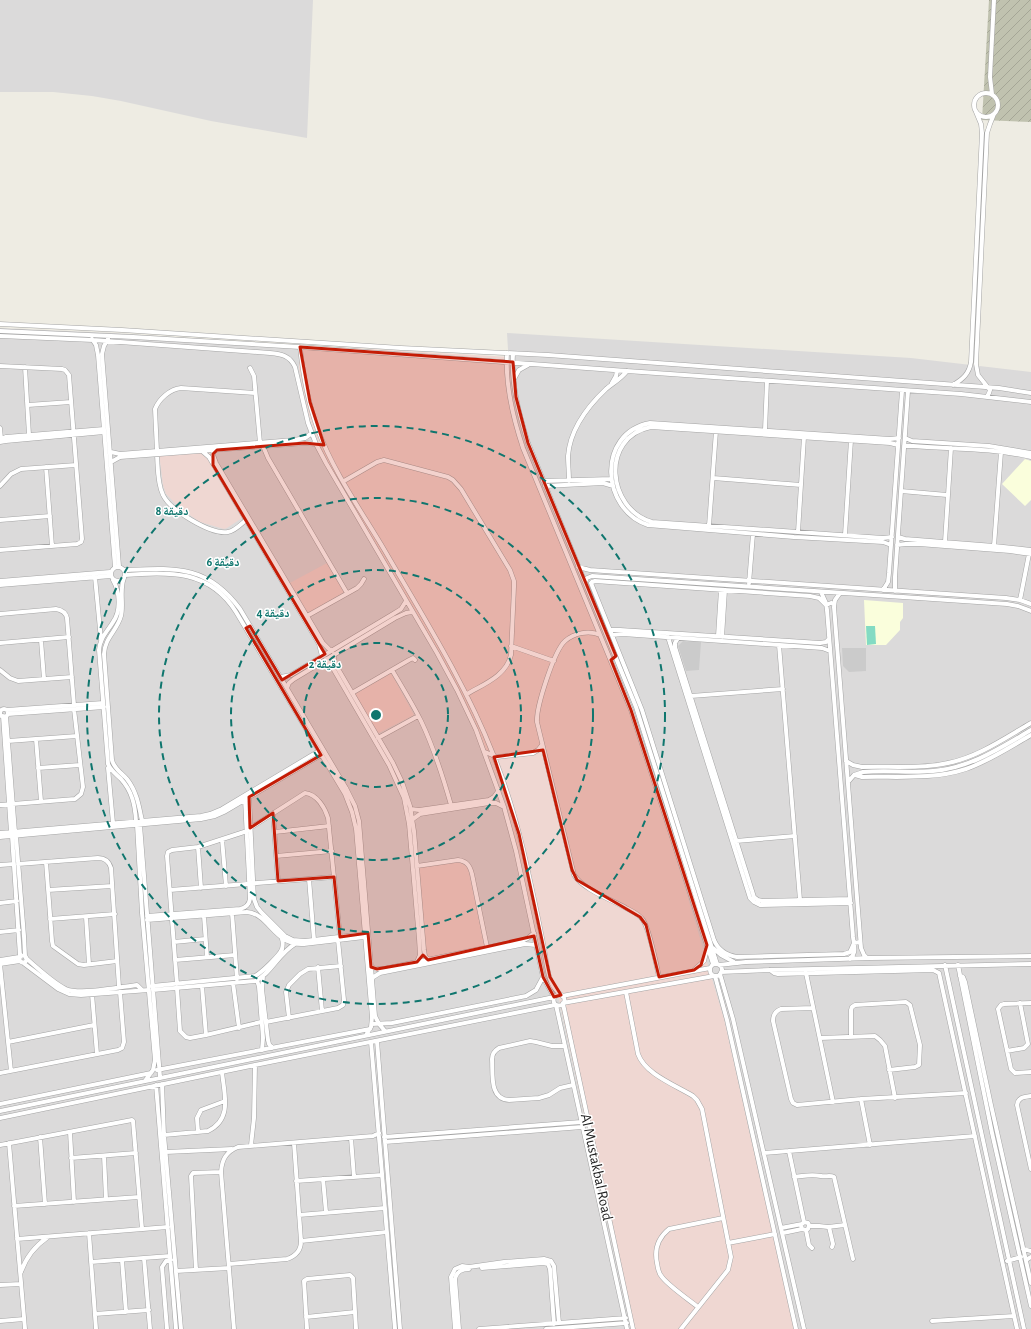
<svg xmlns="http://www.w3.org/2000/svg" width="1031" height="1329" font-family="'Alegreya Sans','Noto Naskh Arabic',sans-serif">
<defs>
<pattern id="construction-furrows" width="10" height="10" patternUnits="userSpaceOnUse"><rect width="10" height="10" fill="#c0c2af"/><path d="M-1 1l2-2M0 10L10 0M9 11l2-2" fill="none" stroke="#a5a696"/></pattern>
</defs>
<rect width="100%" height="100%" fill="#eeece3"/>
<!-- residential -->
<path fill="#dbdada" d="M0,0h313l-6,138 -96,-17 -90,-20 -29,-5 -39,-4h-53z
M0,328l115,5 184,12v23l11,51 10,29 134,232 23,46 29,75 41,177 12,21 72,330h-631z
M507,333l404,25 120,14v957h-237l-271,-887 -7,-24 -6,-35z"/>
<!-- commercial -->
<path fill="#efd7d2" d="M299,345l210,12 1,26 6,35 7,24 109,268 92,309 70,310h-163l-72,-330 -12,-21 -41,-177 -29,-75 -23,-46 -134,-232 -10,-29 -7,-29 -4,-22z
M209,449l4,12 32,55 -18,12 -3,1 -24,-7 -19,-13 -15,-15 -3,-9 -4,-32z
M327,563l17,29 -39,24 -19,-31z
M391,673l23,42 -39,20 -23,-39z
M456,862l6,1 6,5 17,81 -62,13 -8,-94z"/>
<!-- education -->
<path fill="#fafedc" d="M1025,459l6,2v39l-6,6 -23,-22z
M864,600l39,3v15l-3,4v8l-14,15h-20z"/>
<!-- religious -->
<path fill="#cbcbcb" d="M683,641l18,1 -2,28 -13,1 -8,-25z
M842,648h24v23l-17,1 -6,-6z"/>
<!-- construction -->
<path fill="url(#construction-furrows)" d="M989,0h42v122l-49,-2z"/>
<!-- pitch -->
<path fill="#83dbc3" d="M866,626h9l1,18 -9,1z"/>
<g fill="none" stroke-linecap="round" stroke-linejoin="round">
<!-- minor casing -->
<g stroke="#a4a4a4" stroke-width="5">
<path id="minor" d="M974 105a12 12 0 1 1 24 0a12 12 0 1 1-24 0Z
M992,94l-2,-17 4,-77
M0,324l122,6 279,18 147,7 451,33 32,5
M0,331l133,6 167,10 327,24 334,23 70,8
M0,336l93,4 177,13c12,1 20,3 25,14l13,56 8,21 10,19 111,190 20,37 19,40 28,77 12,44 27,126 11,20
M92,339l4,6 2,10 17,212
M108,339l-4,7 -2,8 17,212
M300,347c3,28 8,56 18,83 16,43 44,82 67,121 39,67 80,132 108,203 13,31 22,63 30,95 7,31 14,63 20,94 3,13 3,29 9,41 2,5 6,8 9,11
M507,353c-2,32 6,65 16,95l108,262 82,254
M513,354c-2,30 6,60 15,89l108,264 81,257
M0,366l62,3 3,1 4,5 13,164 -1,3 -4,2 -77,6
M25,367l4,68
M250,368l4,8 6,67
M514,379l5,-9 9,-5
M612,383l4,-7 1,-5
M953,385c10,-6 16,-11 18,-23l11,-229 -1,-9 -5,-12
M987,397l2,-4 1,-3 -12,-15 -2,-11 11,-231 3,-9 4,-10
M28,405l43,-3
M0,428l1,11
M765,430l2,-49
M905,438l7,3 77,5 42,7
M0,439l6,-2 98,-8
M0,442l6,-1 98,-9
M263,446l5,12 79,135
M904,446h9c40,3 79,2 118,11
M217,450l-3,1 -1,4 3,8 107,180 8,8
M157,451l-2,-42c4,-10 15,-20 26,-21l74,5
M202,451l7,6 110,187 3,12
M111,452l9,2 174,-14 11,-2 7,-5
M157,455c1,12 0,28 6,40 7,15 48,40 65,37 7,-1 12,-7 18,-12
M111,462l9,-5 185,-14 11,1
M46,467l6,79
M713,478l88,7
M344,481l33,-19 7,-2 64,17 5,3 8,9 49,81 4,11v6l-3,68c-5,21 -27,29 -44,39
M543,481l68,-2
M569,481c0,-9 -1,-17 -1,-25 2,-27 19,-49 38,-67 7,-6 15,-10 21,-18
M0,486l11,-12 10,-5 55,-4
M545,486l58,-3 10,3
M901,491l46,4
M0,520l50,-4
M709,526l7,-95
M798,532l6,-95
M845,535l6,-95
M892,537l-9,1 -231,-16c-45,-13 -52,-85 -1,-95l239,16 8,2
M898,537l7,2 89,7 37,4
M945,542l6,-94
M891,545l-8,-3 -89,-5 -146,-12c-47,-15 -52,-92 2,-102l240,16 9,-1
M897,545l9,-1h13l91,7 21,3
M994,546l7,-94
M111 574a7 7 0 1 1 14 0a7 7 0 1 1-14 0Z
M578,567l12,3 14,1 402,27 14,2 11,4
M124,570c50,-2 83,-6 116,39l106,179 9,18 4,15 16,195 4,8 6,7
M125,575c44,-4 85,-5 111,37l109,182 7,18 4,17 16,188 -1,10 -5,8
M95,577l6,63
M124,578c-5,12 0,26 -3,38 -4,15 -16,21 -17,38l8,106c2,9 10,13 15,19 10,13 12,27 15,42
M113,580c7,12 8,31 0,42 -6,10 -13,16 -14,28l9,114c3,7 8,10 13,15 11,12 14,26 15,42
M0,581l110,-9
M585,582l2,-4 5,-2 415,28 11,2 13,5
M749,583l4,-49
M0,585l111,-9
M883,590l5,-8 1,-9 13,-182
M895,591v-14l13,-186
M821,592l5,11 1,7 26,327c1,9 4,15 -3,22
M840,593l-5,7 -1,7 27,341 3,7 3,3
M1020,600l9,-46
M834,604l-3,-1 -5,2 -7,-7 -9,-2 -215,-15 -3,1 -1,1 51,127 72,230c4,10 12,15 23,17l107,-3 6,-2 4,-9 6,-1
M0,614l56,-5c6,1 10,4 11,9l7,87
M307,616l50,-28 4,-4 3,-5
M610,630h10l200,13 6,-1 3,-3
M600,635c-11,-5 -26,-2 -35,6 -11,10 -29,66 -28,81l37,153c10,15 36,24 52,33 6,3 13,6 17,12 7,11 13,43 16,57
M612,635l11,-1 199,14 8,3
M718,636l3,-46
M668,637l82,261 4,4 6,3 91,-2
M722,637l3,-47
M678,638l-3,5v4l79,250 4,3 4,1 88,-2
M41,640l3,39
M0,643l69,-6
M779,645l21,255
M511,646l43,15
M334,654v7l3,6 56,96 9,19 8,24 4,25 10,119 1,6 3,4
M326,659l5,6 58,100 15,33 5,26 10,115 1,16 -3,7
M0,670l10,8 8,3 54,-4
M392,670c10,17 20,33 29,51 13,27 22,56 30,84
M281,677l10,-2 102,-61 8,-5 5,-8
M287,688l2,-5 5,-4 101,-61 11,-5 6,-1
M352,693l57,-33 4,-2 2,2
M691,696l92,-7
M0 713a4 4 0 1 1 8 0a4 4 0 1 1-8 0Z
M7,710l96,-7
M8,714l96,-7
M3,716l8,116
M6,716l9,116
M378,738l40,-22
M36,739l5,62
M8,741l69,-5
M485,752l12,5 36,-4 5,-3 4,-5
M846,761l7,4 9,2c27,-1 60,2 86,-4 30,-6 57,-25 83,-40
M38,768l42,-3
M108,768l5,55
M855,775l7,2c34,-1 71,3 104,-8 23,-8 44,-22 65,-34
M848,782l6,-7 9,-3c23,-2 47,1 70,-1 37,-3 67,-23 98,-41
M249,797l5,102 3,8 4,5 24,24 8,4 12,1 59,-7
M0,805l75,-6 6,-5 2,-7 -9,-78
M411,809l8,1 70,-10 5,-3 5,-7
M273,813l5,68
M413,819l7,-5 69,-11h7l8,4
M137,825l5,88 13,147 -2,10 -8,11
M140,825l20,252
M275,832l54,-6
M0,833l201,-17 9,-2 12,-5 97,-58
M12,836l8,120
M16,836l8,100 1,20
M0,837l201,-18 14,-3 9,-4 97,-57
M222,839l4,47
M736,841l59,-5
M198,847l3,41
M276,856l56,-5
M46,862l6,79 1,5 25,18 6,1 33,-4
M18,864l80,-6c7,0 11,3 13,10l8,119
M0,865l14,-1
M417,866l41,-6c9,1 12,6 14,14l15,73
M309,879l5,61
M48,890l64,-4
M170,890l164,-13
M0,903l17,-2
M232,913l5,66
M147,916l93,-7c5,-1 9,-4 10,-10l-5,-100
M204,916l3,41
M86,917l3,47
M50,919l65,-5
M147,920l100,-8c23,2 27,34 57,32l60,-7
M0,932l19,-2
M174,942l31,-3
M713,948l8,7 13,7
M19.5 959a3.5 3.5 0 1 1 7 0a3.5 3.5 0 1 1-7 0Z
M26,958c10,9 29,26 40,31 15,6 54,-2 71,-4l5,5
M0,960l19,-3
M175,960l60,-5
M22,962l36,27 11,5 12,1 68,-5
M710 970a6 6 0 1 1 12 0a6 6 0 1 1-12 0Z
M0,964l11,107
M0,964l20,-3
M719,965l27,-3 124,-4 161,-2
M945,965l79,364
M958,965l34,168 39,173
M318,967l4,44
M371,967l6,2h6l141,-29 4,-2 6,-5
M695,969l9,-8 3,-12
M770,970l4,3 4,1 155,-4 6,3 78,356
M721,972l49,-2 261,-6
M806,973l27,129
M720,974l13,45 71,310
M263,976l-1,13 6,51 1,4 3,4
M715,976l12,44 69,309
M960,976l3,1 2,5 26,123 40,178
M372,978l8,-5 145,-29 11,1
M257,980l2,7 4,51 -1,12
M233,983l6,45
M177,984l-10,-128 1,-4 4,-2 26,-3 46,-15 61,-39c12,1 20,15 23,25l12,119
M152,986l103,-10c6,-3 25,-21 27,-27 1,-4 1,-7 0,-10
M202,986l4,49
M177,988l3,43 6,6 4,1 16,-3 55,-13
M153,990l102,-9c15,-6 24,-28 40,-37
M626,992l12,62c7,20 37,31 55,42l4,4 5,9 29,148 -3,13 -47,59
M92,994l5,60
M553.5 1000a5.5 5.5 0 1 1 11 0a5.5 5.5 0 1 1-11 0Z
M562,996l148,-28
M563,1003l151,-27
M1031,1003l-27,1 -3,1 -3,4 13,60 4,4 16,-1
M563,1004l70,325
M556,1005l71,324
M813,1008l-32,1c-6,2 -8,6 -8,12l18,78 2,4 4,2 64,-6 105,-6
M289,1018l-3,-26 3,-7 11,-11 8,-5 33,-3
M266,1022l72,-14 5,-3 1,-5 -6,-60
M372,1024l20,-1 134,-27 10,-6 7,-13
M851,1037v-27l1,-3 3,-2 51,-3 4,3 10,40 -1,20 -4,2 -26,3
M820,1038l55,-2 5,4 5,6 10,52
M377,1041l23,288
M8,1042l86,-17
M371,1042l24,287
M565,1046h-13l-16,-4 -6,-1 -31,7c-5,3 -7,6 -7,11 1,15 -3,40 17,41l30,-2 10,-3 11,-7 13,-3
M1007,1051l17,-3 4,-4 -8,-41
M157,1070l213,-41
M0,1073l118,-23 4,-2 2,-6 -4,-50
M162,1084l2,51 17,194
M156,1085l20,244
M1031,1096c-7,1 -13,1 -14,9l14,64
M861,1099l9,46
M0,1104l151,-31
M0,1111l554,-114
M0,1118l255,-53 300,-60
M70,1132l4,70
M198,1132l-1,-14 4,-8 24,-9
M164,1135l44,-4c25,-12 16,-37 14,-59
M40,1137l5,67
M384,1137l197,-15
M351,1138l3,39
M385,1142l197,-15
M9,1143l16,186
M0,1145l132,-25 1,1 9,108
M251,1145l3,-27 1,-53
M789,1151l15,71
M166,1152l66,-3
M764,1153l211,-17
M104,1156l2,43
M71,1158l65,-5
M794,1177c11,-1 16,-3 27,-1 5,1 9,-1 13,1l19,82
M323,1179l3,33
M296,1181l86,-6
M14,1206l125,-9
M299,1215l86,-7
M809,1226h10l9,1 17,-2
M829,1227l4,17 -1,3
M781,1228l21,-4
M806,1230l-4,-1 -1,-4 3,-3 4,1 1,2 -1,4 -2,1 3,15 3,3
M89,1233l7,96
M783,1233l19,-4
M17,1239l151,-12
M301,1241l86,-9
M728,1243l47,-9
M1023,1249l8,2
M144,1258l6,71
M122,1260l4,52
M1026,1260l5,-3
M1007,1261l14,-4
M91,1262l79,-6
M229,1264l58,-5c9,-3 14,-9 14,-18l-7,-98
M482,1268l61,-5 5,1 2,5 4,55
M196,1270l-5,-94 2,-3 28,-1
M176,1271l53,-3
M21,1272c5,-15 14,-26 27,-35
M0,1285l21,-1
M698,1307c-10,-8 -28,-20 -36,-30 -4,-4 -4,-9 -5,-14 -3,-14 1,-25 12,-34l54,-11
M95,1314l54,-4
M306,1317l49,-5
M0,1321l24,-2
M932,1321l82,-5
M167,1329l-5,-62 4,-6 5,-1
M234,1329l-13,-157c1,-13 5,-20 17,-25l135,-11 6,-3
M307,1329l-3,-48 3,-2 43,-4 3,3 3,51
M455,1329l-4,-52 4,-8 7,-3 7,1 35,-5 40,-3 7,2 3,5 5,57
M459,1329l-4,-50c2,-8 7,-10 14,-10
M479,1329l147,-11
M546,1329l81,-6"/>
</g>
<!-- minor -->
<use href="#minor" stroke="#fff" stroke-width="4"/>
</g>
<!-- marked area -->
<path fill="#c41c06" fill-opacity="0.2" stroke="#c41c06" stroke-width="3" stroke-linejoin="round" d="M300,347l213,15 3,35 12,46 88,213 -5,4 20,50 76,235 -6,20 -7,5 -35,7 -13,-52 -6,-8 -63,-37 -5,-10 -29,-120 -49,7 25,77 31,143 11,18 -7,2 -11,-20 -9,-41 -106,24 -5,-5 -6,7 -40,7 -6,-2 -3,-34 -28,4 -6,-60 -56,4 -5,-68 -23,15 -1,-31 72,-42 -75,-127 4,-2 32,54 43,-26 -112,-189v-11l4,-4 88,-7 19,2 -14,-43z"/>
<!-- distance rings -->
<g fill="none" stroke="#0f766e" stroke-width="2" stroke-dasharray="7 5">
<circle cx="376" cy="715" r="72"/>
<circle cx="376" cy="715" r="145"/>
<circle cx="376" cy="715" r="217"/>
<circle cx="376" cy="715" r="289"/>
</g>
<g text-anchor="middle" stroke-width="3" stroke-linejoin="round" paint-order="stroke">
<!-- street labels -->
<g font-size="15" fill="#1d1d1d" stroke="#fff">
<text transform="translate(597 1167) rotate(78)" y="5">Al Mustakbal Road</text>
</g>
</g>
<circle cx="376" cy="715" r="6" fill="#0f766e" stroke="#fff" stroke-width="2"/>
<g font-size="12" text-anchor="middle" font-weight="bold" fill="#0f766e" stroke="#fff" stroke-width="3" stroke-linejoin="round" paint-order="stroke">
<text x="172" y="515">8 دقيقة</text>
<text x="223" y="566">6 دقيقة</text>
<text x="273" y="617">4 دقيقة</text>
<text x="325" y="668">2 دقيقة</text>
</g>
</svg>
